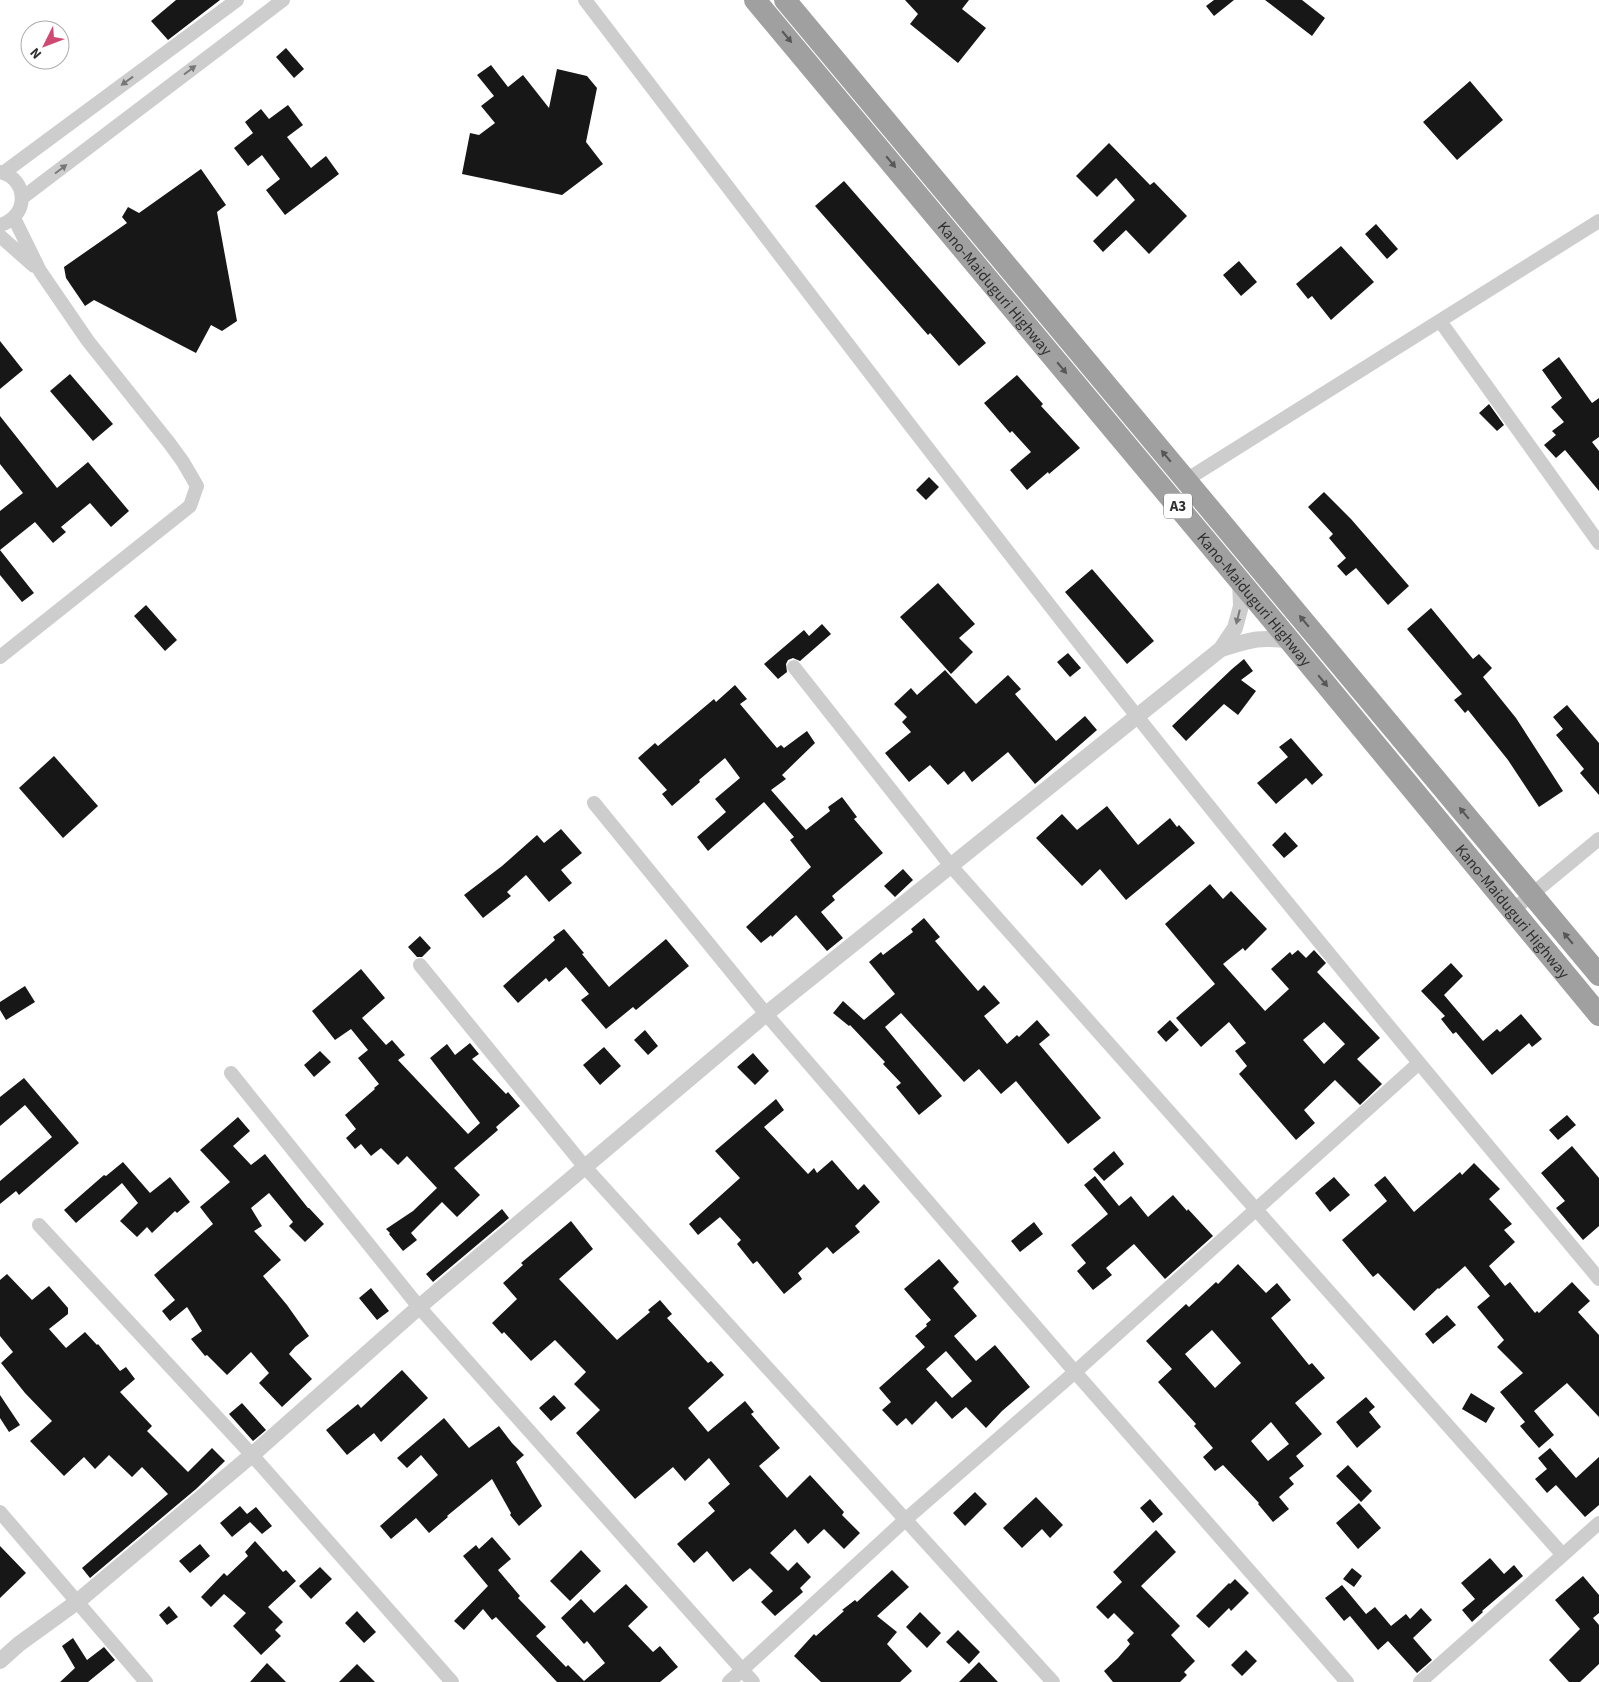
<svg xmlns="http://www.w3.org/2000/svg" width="1599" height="1682" font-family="'Source Sans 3',sans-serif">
<rect width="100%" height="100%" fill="#fff"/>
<!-- building -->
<path fill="#171717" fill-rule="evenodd" d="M176,0h44l-52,40 -17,-19z
M905,0h64l-7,9 24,19 -28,35 -48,-39 8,-10z
M1214,0h20l-20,16 -8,-10z
M1265,0h37l23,18 -13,18z
M286,48l18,21 -10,9 -18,-21z
M491,65l17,22 15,-12 26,33 8,-39 30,7 10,12 -11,54 17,22 -41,31 -100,-21 8,-41 9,2 16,-12 -14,-17 13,-10 -17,-21z
M1470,81l33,39 -46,40 -34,-38z
M288,105l15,20 -16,12 24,31 15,-12 13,18 -54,41 -19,-25 14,-11 -18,-24 -14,11 -14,-18 19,-15 -8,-11 16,-13 8,10z
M1109,143l41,42 4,-3 33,34 -38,38 -23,-24 -23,22 -10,-11 42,-41 -19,-22 -19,19 -21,-21z
M201,169l25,36 -9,7 20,109 -15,10 -11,-6 -15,28 -102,-53 -9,6 -19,-28 -2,-11 63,-44 -5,-6 6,-10 11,6z
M844,181l142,162 -27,23 -29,-33 -2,2 -113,-129z
M1376,224l22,25 -11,10 -22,-25z
M1341,246l33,36 -43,38 -19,-24 -4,3 -12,-15z
M1239,261l18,21 -16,14 -18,-21z
M0,341l23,29 -23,19z
M1559,357l33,46 7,-5v39l-7,5 7,9v40l-34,-41 -9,8 -12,-13 12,-10 -4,-4 12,-9 -13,-15 11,-9 -20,-28z
M70,374l43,50 -20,17 -43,-50z
M1017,375l26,29 -2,2 39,42 -31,26 -1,-2 -21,18 -17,-20 21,-18 -19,-21 -2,2 -26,-30z
M1489,404l15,21 -7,6 -18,-18z
M0,416l57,72 31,-26 41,49 -18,16 -21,-24 -29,24 5,5 -13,11 -18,-21 -35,28 34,43 -12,9 -22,-27v-64l23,-18 -23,-29z
M929,477l10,10 -13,13 -10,-10z
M1324,492l27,27 58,67 -21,19 -32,-37 -10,8 -9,-10 9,-8 -17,-20 4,-4 -25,-27z
M1092,569l62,72 -27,23 -62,-72z
M938,583l37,41 -16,14 14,14 -22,22 -51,-57z
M146,605l31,35 -12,11 -31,-35z
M1431,608l42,51 6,-5 13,14 -9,9 33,41 47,73 -24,16 -31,-47 -40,-50 -3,3 -11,-13 8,-6 -55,-65z
M822,624l9,10 -31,27 -7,-3 -5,2 -2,4 1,8 -9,7 -14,-15 40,-34 5,6z
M1068,653l13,15 -11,9 -13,-15z
M1244,659l9,12 -12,9 15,11 -18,24 -14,-11 -38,37 -14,-15 60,-57z
M945,670l31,34 32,-29 13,14 -6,5 41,47 29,-25 12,14 -62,54 -27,-32 -36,30 -8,-11 -16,14 -18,-20 -21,17 -24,-29 26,-21 -9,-10 5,-5 -13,-13 17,-16 6,7z
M735,685l12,14 -7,5 37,44 4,-3 3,3 23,-17 8,12 -33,32 4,4 -15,11 35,40 24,-19 -2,-4 14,-10 15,20 -3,2 29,34 -51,43 3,4 -14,12 22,26 -16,13 -31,-36 -24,22 -1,-2 -10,8 -15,-16 65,-60 -21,-27 4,-3 -30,-35 -56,49 -11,-14 29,-25 -11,-13 25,-21 -15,-20 -26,22 1,2 -28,24 -10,-12 5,-4 -29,-32 17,-15 3,3 56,-47 2,3z
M1567,705l32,38v52l-19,-22 4,-4 -28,-34 7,-6 -10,-12z
M1291,738l32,37 -11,10 -6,-7 -30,26 -19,-21 31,-26 -9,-10z
M54,756l44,50 -35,32 -44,-50z
M1107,806l31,39 32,-27 7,9 2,-2 16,18 -69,57 -26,-31 -18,17 -46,-48 26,-24 15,16z
M561,829l21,24 -21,17 11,13 -23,19 -23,-27 -19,17 4,4 -28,22 -19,-23 38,-29 35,-31 7,8z
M1285,832l13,14 -14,12 -12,-13z
M903,869l10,11 -18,17 -11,-11z
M1210,884l13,15 8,-8 36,38 -22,22 -2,-3 -20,16 42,47 24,-22 -18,-20 19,-17 2,3 6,-5 8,8 8,-8 12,13 -9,9 63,66 -23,21 25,25 -22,21 -25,-25 -31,30 11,13 -19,17 -57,-66 8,-8 -12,-15 11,-8 -17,-21 -28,25 -25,-29 39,-34 -50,-60zM1324,1022l21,22 -21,20 -21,-24z
M924,918l16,19 -5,4 43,50 6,-6 16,18 -16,13 23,28 10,-9 2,2 18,-17 13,15 -11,9 62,74 -33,26 -52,-63 -15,13 -22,-25 -15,13 -63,-69 -16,14 57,69 -23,19 -23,-28 5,-4 -18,-19 2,-2 -35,-37 -1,1 -16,-13 10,-12 21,19 31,-26 -26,-32 12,-10 2,3 30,-23 -2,-3z
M564,929l20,24 -2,1 27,33 57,-48 23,27 -53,44 -3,-3 -27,22 -25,-29 8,-6 -23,-27 -17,15 -3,-4 -28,25 -15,-17 52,-46 -2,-3z
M420,936l11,12 -9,9h-5l-9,-10z
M1451,963l12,13 -19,19 39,46 14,-12 3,3 21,-18 21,25 -10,8 -3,-4 -37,32 -36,-43 -3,2 -12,-15 4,-3 -24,-25z
M361,969l24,29 -23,20 24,27 6,-5 13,15 -7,5 70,74 12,-11 -50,-65 17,-14 8,11 15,-12 9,11 -7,5 34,35 2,-2 12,14 -24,21 2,3 -44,38 26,27 -23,22 -15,-15 -31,31 6,7 -14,11 -14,-17 1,-1 -4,-4 27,-18 24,-23 -30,-32 -9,9 -17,-17 -10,8 -10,-12 -6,5 -9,-11 10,-9 -11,-14 30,-26 -1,-1 5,-4 -21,-26 10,-8 -17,-21 -16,11 -23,-29z
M25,986l10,16 -29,18 -6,-10v-8z
M1170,1020l9,10 -13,12 -9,-10z
M645,1030l13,16 -10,9 -14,-15z
M604,1047l17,19 -21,19 -17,-20z
M320,1051l11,11 -17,15 -10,-12z
M753,1053l16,18 -14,14 -18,-18z
M24,1078l55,65 -60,52 -3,-4 -16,13v-23l52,-44 -27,-32 -25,21v-29z
M776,1099l8,11 -20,17 44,47 6,-6 3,5 15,-13 26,30 6,-6 16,18 -25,24 5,6 -27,22 -6,-7 -29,26 4,6 -18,15 -27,-33 -4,3 -16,-20 4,-4 -21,-23 -22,18 -9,-11 51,-46 -25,-27z
M1567,1115l9,10 -18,15 -9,-10z
M238,1117l12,14 -17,15 18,19 14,-11 43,54h1l15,16 -19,18 -16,-16 4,-4 -24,-29 -18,15 11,18 -8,5 27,29 -18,16 24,29 22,31 -14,11 -6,7 23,25 -30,28 -23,-24 10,-10 -18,-21 -24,23 -20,-20 -2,1 -14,-17 11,-8 -15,-24 -17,14 -8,-10 13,-11 -21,-25 59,-51 -13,-17 30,-25 -30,-32z
M1572,1146l27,32v48l-16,14 -27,-32 9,-7 -24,-28z
M1114,1151l10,13 -20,17 -11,-12z
M123,1162l27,31 20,-16 20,25 -13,11 -2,-2 -23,22 -5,-6 -10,10 -17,-16 18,-18 -16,-20 -46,40 -12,-13 40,-35 2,1z
M1474,1163l26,26 -11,10 23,25 -8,6 11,12 -26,24 16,20 5,-4 25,31 2,-2 2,2 33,-31 18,19 -12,11 21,23v82l-32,-34 -33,28 20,24 -15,13 -19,-22 5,-4 -25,-30 23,-19 -26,-26 7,-7 -27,-33 13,-11 -25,-30 -26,23 -1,-1 -24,23 -36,-38 -5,4 -31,-37 45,-39 -13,-16 11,-9 29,36 46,-40 2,3z
M1095,1176l24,30 12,-10 17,21 25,-22 14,16 1,-2 25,27 -48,43 -31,-35 -28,24 6,7 -19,15 -16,-19 9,-8 -15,-18 37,-31 -24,-29z
M1334,1177l16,18 -20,17 -15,-19z
M502,1209l7,9 -76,64 -7,-8z
M571,1221l22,28 -34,30 58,61 33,-28 -2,-2 12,-10 12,14 -5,4 41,45 3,-2 13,14 -36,33 20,24 37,-31 9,11 -3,2 29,34 -21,18 28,32 23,-23 34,37 -2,3 18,18 -16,16 -20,-20 -16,15 -13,-15 -25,24 18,18 9,-9 14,15 -11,11 3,4 -28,24 -14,-14 12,-11 -23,-23 -17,14 -26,-31 -13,12 -17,-19 38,-33 -7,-8 22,-19 -21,-26 -24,23 -12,-14 -38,32 -59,-66 24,-23 -26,-26 12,-12 -31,-32 -24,21 -27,-29 -2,2 -10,-11 25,-24 -14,-16 20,-18 -2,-2z
M1034,1222l9,12 -23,18 -9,-11z
M939,1259l20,23 -6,6 24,28 -23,20 22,25 19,-16 35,42 -28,24 -16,17 -20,-21 -14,12 -16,-18 -24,24 -6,-7 -9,8 -15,-16 9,-8 -12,-14 46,-41 -10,-11 12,-10 -1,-2 5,-4 -27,-31zM946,1351l26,30 -20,17 -26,-29z
M1238,1264l28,29 11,-10 14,17 -20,18 38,47 3,-2 13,15 -30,25 27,31 -26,22 8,10 -15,12 5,6 -15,13 10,12 -16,13 -15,-18 1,-1 -36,-38 -8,6 -12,-14 10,-9 -19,-22 2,-2 -38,-42 14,-13 -26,-28 40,-37 3,3 27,-25 2,2zM1212,1330l29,33 -26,25 -30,-34zM1271,1422l18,22 -21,17 -17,-20z
M7,1274l25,26 17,-14 19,22v6l-19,15 17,19 19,-16 12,13 1,-1 22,27 6,-4 9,12 -15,13 32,34 -5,5 41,41 24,-24 13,13 -29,28 -106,89 -8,-10 86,-74 -26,-27 -10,10 -23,-22 -14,14 -11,-12 -20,19 -34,-35 22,-20 -27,-28 -24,-30 12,-11 -13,-16v-56z
M371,1288l18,23 -12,9 -18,-22z
M1447,1315l9,10 -23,19 -8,-10z
M402,1370l26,28 -47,44 -7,-9 -27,22 -21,-25 32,-26 3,4z
M1471,1393l24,15 -9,15 -24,-14z
M0,1395l20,30 -11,7 -9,-14z
M554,1395l12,13 -15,13 -12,-13z
M1366,1397l9,10 -6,5 12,15 -24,21 -21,-26z
M242,1403l24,27 -13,11 -24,-27z
M444,1418l25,30 30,-22 13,17 12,12 -8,7 26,44 -23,20 -9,-11 1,-2 -19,-34 -45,37 1,1 -19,16 -13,-15 -25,21 -11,-13 58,-51 -17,-20 -14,13 -10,-10z
M1550,1448l26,30 23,-21v48l-14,12 -29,-32 -9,8 -12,-14 12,-10 -9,-11z
M1348,1465l24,26 -11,11 -25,-26z
M975,1492l12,12 -22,22 -12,-13z
M1036,1497l27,28 -13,13 -8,-9 -20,19 -19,-20z
M1150,1499l13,15 -10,9 -13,-15z
M1359,1503l22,25 -23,21 -22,-26z
M240,1506l7,8 9,-7 16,19 -10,8 -12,-12 -18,15 -12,-14z
M1156,1530l20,22 -35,34 39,40 -9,9 24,26 -11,11 3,3 -7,7h-67l-9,-11 14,-13 12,-14 -3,-4 7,-7 -20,-20 -6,6 -12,-12 26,-25 -9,-10z
M492,1537l19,22 -13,11 22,26 -2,2 28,29 -10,9 30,31 2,-2 16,16 21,-18 -18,-22 -3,3 -23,-26 20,-19 13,14 32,-29 22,23 -20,19 25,26 7,-6 18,21 -18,15h-103l-61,-65 -4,3 -9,-11 -19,21 -10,-9 34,-35 -25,-30 13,-11 3,4z
M255,1541l28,31 3,-2 10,11 -28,26 15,15 -8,8 6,6 -20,19 -28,-29 13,-13 -22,-19 -13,13 -10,-10 23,-24 3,3 21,-20 -3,-4z
M200,1544l10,12 -20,17 -11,-12z
M0,1546l26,27 -26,25z
M581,1550l20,21 -31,30 -20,-20z
M1490,1558l14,16 10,-9 9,11 -41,35 1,1 -11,10 -10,-12 13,-11 -14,-16z
M320,1567l12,12 -21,20 -12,-13z
M1352,1568l10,8 -8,11 -11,-8z
M892,1570l17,17 -32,29 20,16 -10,12 25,27 -12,11h-79l-27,-26 20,-22 2,2 28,-25 -2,-1 13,-10 2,2z
M1583,1576l16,19v18l-6,5 6,7v39l-19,18h-11l-20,-22 31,-31 -25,-29z
M1235,1579l14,14 -18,18 -2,-3 -20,20 -13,-12 33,-33 1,1z
M1342,1585l24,29 9,-7 16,19 15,-12 4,5 11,-11 11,12 -19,18 19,22 -15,13 -29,-32 -10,9 -28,-34 -6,5 -19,-23z
M169,1606l9,11 -11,8 -8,-10z
M357,1611l19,21 -12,11 -19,-20z
M920,1612l21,21 -14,15 -21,-21z
M958,1630l22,22 -11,12 -23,-22z
M73,1638l14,22 17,-13 11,13 -27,22h-28l15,-14 -13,-22z
M1246,1650l11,11 -15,15 -11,-11z
M979,1662l19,20h-39z
M267,1663l19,19h-36z
M357,1664l18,18h-36z"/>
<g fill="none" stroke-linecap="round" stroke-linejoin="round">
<!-- minor -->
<path stroke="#cdcdcd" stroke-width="14" d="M585,0c183,239 364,479 551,715 151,190 307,377 463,564
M0,172c29,7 29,45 0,53
M3,173l234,-173
M22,198l261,-198
M0,236l34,30
M1440,321l159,222
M1186,480l413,-259
M0,657l190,-151 7,-20 -14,-24 -13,-18 -82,-103 -48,-70 -26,-53
M794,667l157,199 611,688
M594,803l172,211 309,358 272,310
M1513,910l86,-71
M420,965l164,201 469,516
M231,1073l188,234 334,375
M39,1225l213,230 200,227
M0,1512l146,170
M729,1682l176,-162 170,-148 344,-309
M1420,1682l179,-159"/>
<!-- tertiary -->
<path stroke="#cdcdcd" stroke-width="16" d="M1221,649c29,-9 39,-13 69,-8
M0,1661l19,-17 58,-42 175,-147 167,-148 347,-293 455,-365 14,-21 6,-22 -1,-26"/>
<!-- trunk -->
<g stroke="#a0a0a0" stroke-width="22">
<path id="s1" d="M755,0l535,641 309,374"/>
<path d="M785,0l814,975"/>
</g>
</g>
<!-- one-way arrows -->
<defs><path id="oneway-solid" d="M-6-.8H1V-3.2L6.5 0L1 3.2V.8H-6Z" transform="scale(1.25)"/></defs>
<g fill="#575757">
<use href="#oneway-solid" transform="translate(787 37) rotate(50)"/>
<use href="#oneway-solid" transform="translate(891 162) rotate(50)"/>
<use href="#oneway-solid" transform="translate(1062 368) rotate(50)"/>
<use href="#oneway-solid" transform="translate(1166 456) rotate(-130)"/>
<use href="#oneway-solid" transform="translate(1304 621) rotate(-130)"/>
<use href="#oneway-solid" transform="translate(1323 681) rotate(50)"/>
<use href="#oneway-solid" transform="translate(1464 813) rotate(-130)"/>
<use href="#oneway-solid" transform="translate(1568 938) rotate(-130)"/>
</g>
<g fill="#777">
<use href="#oneway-solid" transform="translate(190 70) rotate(-37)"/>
<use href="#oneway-solid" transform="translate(127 81) rotate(144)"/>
<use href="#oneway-solid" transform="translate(61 169) rotate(-37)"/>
<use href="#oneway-solid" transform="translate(1238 617) rotate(104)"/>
</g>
<g text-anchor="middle" stroke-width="5" stroke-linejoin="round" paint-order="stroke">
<!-- shield labels -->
<rect fill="#fff" stroke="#6e6e6e" stroke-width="1" x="1164" y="493.5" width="28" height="25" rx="4"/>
<g font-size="15" font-weight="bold" fill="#303030">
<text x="1178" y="511">A3</text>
</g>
<!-- street labels -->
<g font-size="16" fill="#303030" stroke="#fff">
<text dy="6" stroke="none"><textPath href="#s1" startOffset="375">Kano-Maiduguri Highway</textPath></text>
<text dy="6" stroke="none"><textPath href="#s1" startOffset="780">Kano-Maiduguri Highway</textPath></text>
<text dy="6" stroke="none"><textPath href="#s1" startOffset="1185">Kano-Maiduguri Highway</textPath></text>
</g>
</g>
<!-- north arrow -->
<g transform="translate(45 45) rotate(228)"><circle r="24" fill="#ffffff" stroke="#acacac"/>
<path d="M0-4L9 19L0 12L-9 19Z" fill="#cf4972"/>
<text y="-8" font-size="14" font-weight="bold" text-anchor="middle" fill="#303030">N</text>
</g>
</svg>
